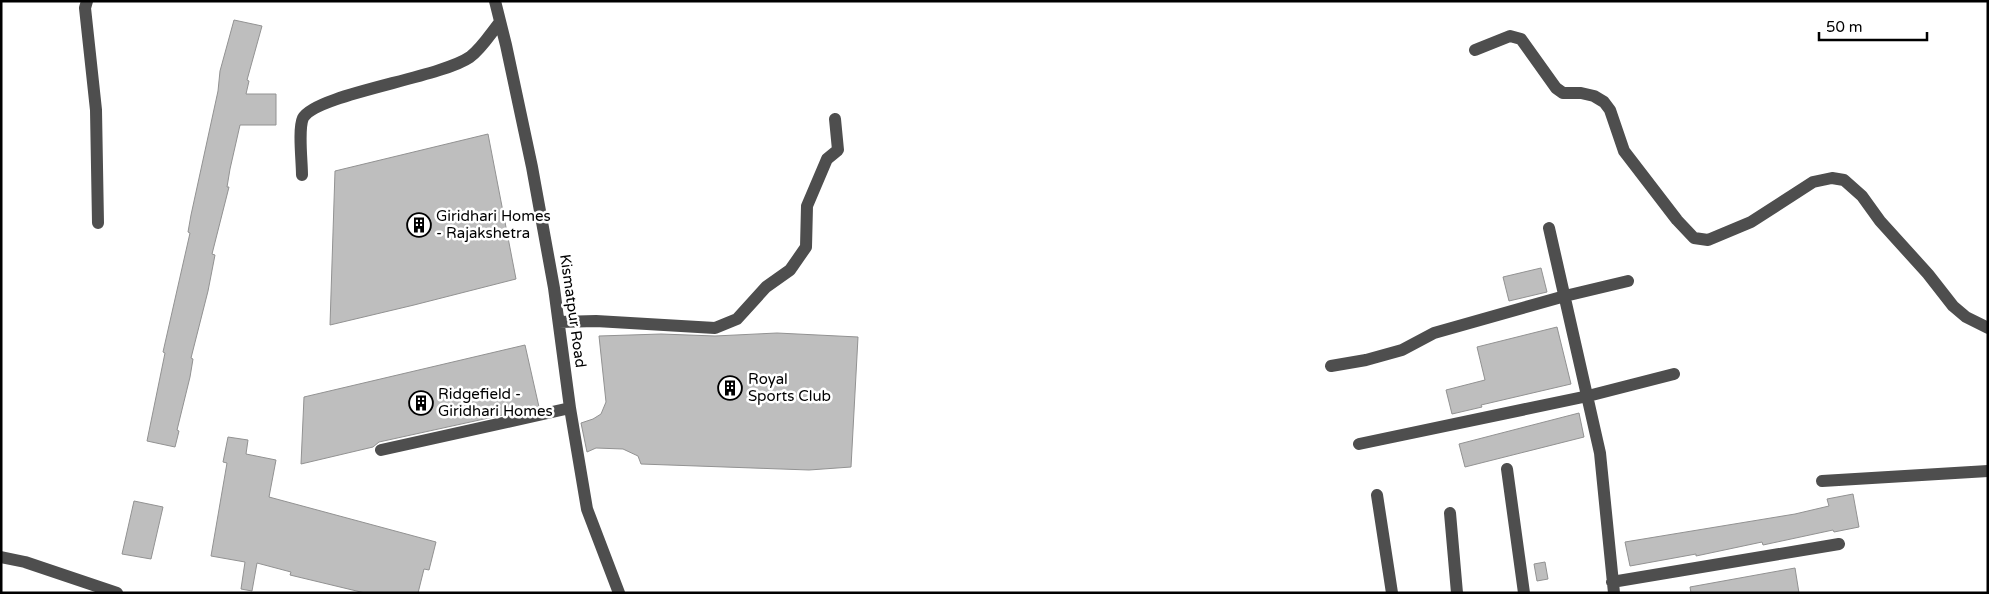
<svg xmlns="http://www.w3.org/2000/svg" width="1989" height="594" font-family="'Varela Round',sans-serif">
<rect width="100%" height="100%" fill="#fff"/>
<!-- building -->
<path fill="#bebebe" stroke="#929292" d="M234,20l28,6 -15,54 2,1 -3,13h30v31h-36l-10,44 -3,18h2l-17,67 3,1 -7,36 -17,67 2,1 -3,18 -13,53 2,1 -4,16 -28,-6 18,-88 -2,-1 27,-119 -2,-1 3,-17 27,-124 2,-20z
M488,134l28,145 -102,26 -84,20 5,-154z
M1541,268l6,24 -38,9 -6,-24z
M1557,327l14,57 -90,21 1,2 -30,7 -6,-24 39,-10 -8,-33z
M777,333l81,4 -7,130 -42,3 -168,-6 -3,-8 -15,-7 -27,-1 -9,4 -6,-29 12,-4 8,-5 5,-12 -7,-66 62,-2 54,2z
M525,345l14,62 -160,35 -6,5 -72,17 3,-67z
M1579,413l5,24 -119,30 -6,-23z
M228,437l20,3 -2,14 30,6 -7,37 167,45 -7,28 -5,-1 -6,24h-53l-75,-18 1,-3 -34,-9 -5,28 -11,-2 4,-27 -34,-6 16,-93 -4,-1z
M1853,494l6,33 -25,5 -1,-2 -70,15 -1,-3 -66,14v-2l-66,12 -5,-24 170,-28 34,-8 -2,-7z
M134,501l29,6 -12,52 -29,-5z
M1545,562l3,17 -11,2 -3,-17z
M1795,568l4,25h-108l-1,-6z"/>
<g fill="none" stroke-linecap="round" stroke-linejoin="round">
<!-- minor -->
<path stroke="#4e4e4e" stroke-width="12" d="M87,1l-2,7 11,102 2,113
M495,1l11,44 26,122 22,121 16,120 17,101 32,84
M1475,50l35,-14 11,3 35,49 7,5h18l13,3 10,6 6,8 14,41 53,69 17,18 14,2 43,-18 62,-40 19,-4 12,2 18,16 18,25 48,53 25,32 13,11 22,11
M302,175c0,-14 -4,-46 1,-57 13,-24 137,-40 167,-61 12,-9 21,-24 30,-35
M1549,228l51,225 14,140
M559,322l37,-1 119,7 22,-9 29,-32 24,-17 16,-23 1,-41 20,-47 11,-9 -3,-31
M1331,366l35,-6 36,-10 32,-17 131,-37 63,-15
M1359,444l229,-48 86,-22
M381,450l189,-42
M1507,469l17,124
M1822,481l166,-10
M1377,495l15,98
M1450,513l7,80
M1,557l24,5 92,31
M1612,582l227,-38"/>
</g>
<!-- icons -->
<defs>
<g id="building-ring" transform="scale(1.25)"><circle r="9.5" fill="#fff" stroke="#000" stroke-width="1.5"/><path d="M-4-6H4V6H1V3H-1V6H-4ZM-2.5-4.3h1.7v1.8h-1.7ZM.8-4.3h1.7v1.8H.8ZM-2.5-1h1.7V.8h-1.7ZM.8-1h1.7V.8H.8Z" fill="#000"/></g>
</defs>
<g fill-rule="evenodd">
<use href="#building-ring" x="419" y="225"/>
<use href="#building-ring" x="730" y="388"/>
<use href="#building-ring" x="421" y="403"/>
</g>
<g text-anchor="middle" stroke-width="5" stroke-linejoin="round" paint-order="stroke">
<!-- poi labels -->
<g font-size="15" fill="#000" stroke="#fff" text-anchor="start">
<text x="436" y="221">Giridhari Homes<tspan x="436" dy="17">- Rajakshetra</tspan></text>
<text x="748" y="384">Royal<tspan x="748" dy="17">Sports Club</tspan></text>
<text x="438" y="399">Ridgefield -<tspan x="438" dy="17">Giridhari Homes</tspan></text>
</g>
<!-- street labels -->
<g font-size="15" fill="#000" stroke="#fff">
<text transform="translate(573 311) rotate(82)" y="5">Kismatpur Road</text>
</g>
</g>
<!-- border -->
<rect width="1989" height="594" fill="none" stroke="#000000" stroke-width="5"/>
<!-- scale -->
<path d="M1819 32v8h108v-8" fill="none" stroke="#000000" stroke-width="2.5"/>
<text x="1826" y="32" font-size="15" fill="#000000" stroke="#ffffff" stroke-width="4" paint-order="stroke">50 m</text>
</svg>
